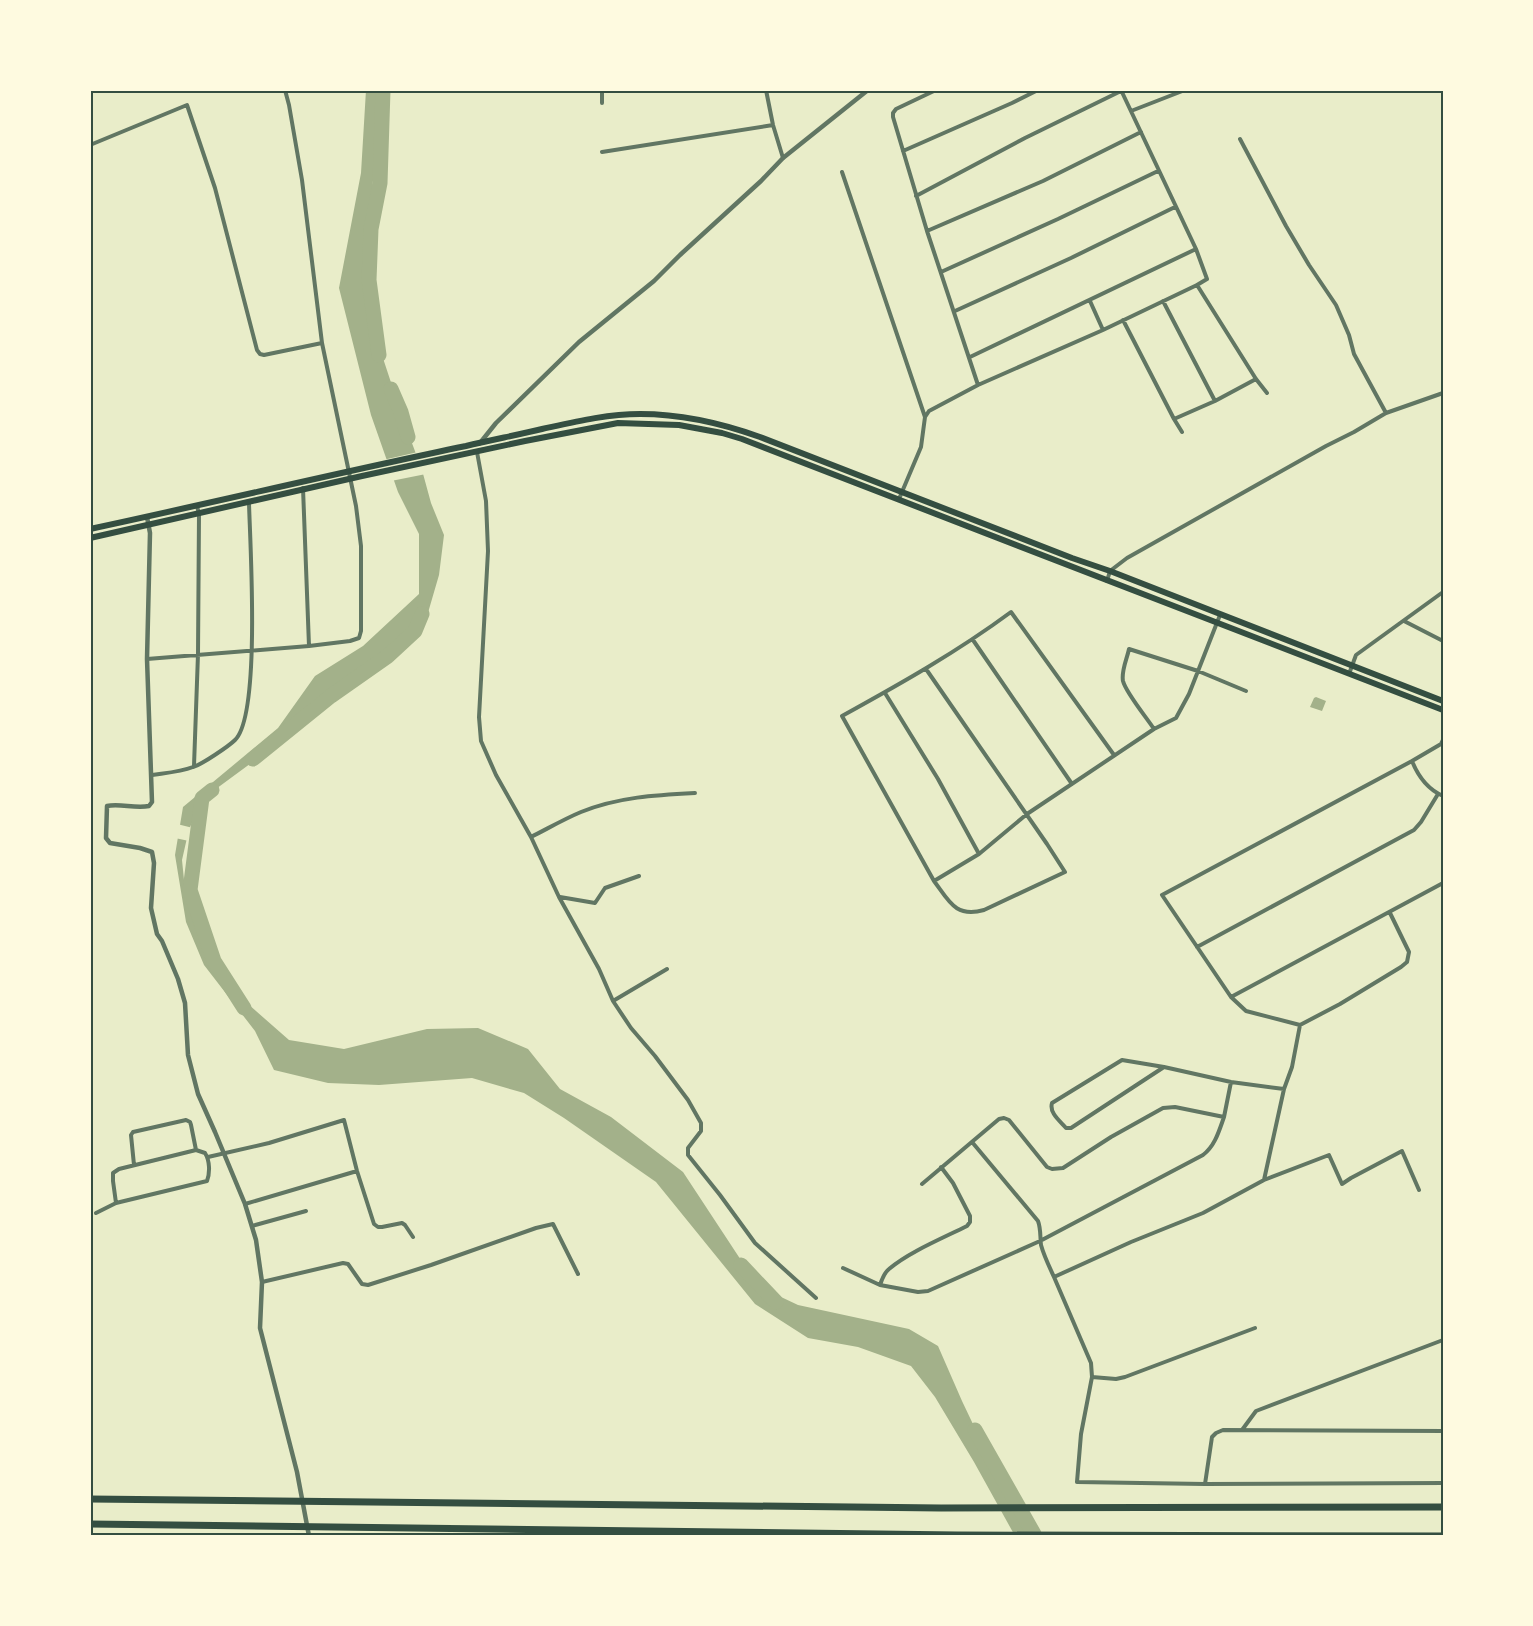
<svg xmlns="http://www.w3.org/2000/svg" width="1533" height="1626" font-family="Raleway,sans-serif">
<rect width="100%" height="100%" fill="#e9edc9"/>
<!-- water -->
<path fill="#a3b18a" d="M366,90h18l-10,79 -9,102 12,69 26,79 19,51 9,33 13,32 -5,40 -14,48 -80,61 -41,25 -46,49 -53,39 -16,32 -7,31 4,40 46,90 57,50 55,9 83,-20 51,-1 50,21 32,40 51,28 72,55 75,114 40,19 111,24 29,17 24,55 29,61 45,74h-21l-41,-74 -39,-65 -24,-31 -53,-19 -50,-9 -53,-34 -99,-122 -92,-64 -40,-25 -52,-15 -93,7 -51,-2 -54,-13 -19,-39 -51,-66 -18,-43 -11,-67 8,-48 95,-79 37,-52 48,-30 56,-52v-60l-21,-42 -27,-77 -32,-127 22,-115z
M1316,697l10,4 -4,10 -12,-4 4,-9z"/>
<!-- pier -->
<path fill="#e9edc9" d="M418,452l8,22 -35,7 -8,-21z
M177,824l16,4 -4,13 -14,-3z"/>
<g fill="none" stroke-linecap="round" stroke-linejoin="round">
<!-- river -->
<path stroke="#a3b18a" stroke-width="15" d="M379,355l-10,-75 2,-51 9,-46 3,-93
M391,389l10,23 7,25
M253,759l78,-63 57,-40 27,-25 7,-17
M212,790l-10,8 -12,92 24,71 30,47
M741,1265l35,37
M975,1430l59,104"/>
<!-- minor -->
<path stroke="#617663" stroke-width="4" d="M766,90l7,35 10,33
M936,90l-40,19 -3,4v4l34,114 51,154
M602,103v-11l2,-2
M1131,111l54,-21
M1240,139l46,87 23,39 27,40 13,30 5,19 32,59
M90,145l97,-40 28,83 42,162 3,4 4,1 58,-12
M903,151l109,-48 26,-13
M602,152l171,-27
M842,172l83,245 -4,30 -22,52
M916,196l109,-58 96,-47
M927,231l116,-50 98,-49
M941,272l117,-53 100,-48
M1197,285l59,94 11,14
M1090,301l13,29
M1163,301l52,100
M955,311l116,-53 104,-51
M1123,320l51,99 8,13
M970,357l226,-108
M925,417l4,-6 49,-26 125,-55 94,-45 10,-6 -11,-30 -75,-159
M1174,419l41,-18 41,-22
M477,452l9,49 2,50 -9,166 2,24 15,34 35,62 28,60 40,72 14,32 18,27 24,28 33,44 13,23v8l-13,17v7l32,40 35,48 61,55
M303,488l6,158
M1107,581l3,-10 17,-13 199,-112 28,-14 32,-19 57,-20
M1404,621l39,20
M973,640l99,144
M147,659l162,-13 41,-5 9,-3 2,-7v-85l-5,-40 -34,-163 -20,-163 -13,-75 -4,-15
M926,669l121,175 18,28 -81,38c-29,8 -35,-9 -50,-29l-92,-165c58,-32 115,-64 169,-104l103,143
M1349,674l7,-19 87,-63
M885,693l53,86 41,75
M1154,729c-7,-11 -28,-36 -31,-48 -2,-10 4,-22 6,-32l69,22 48,20
M1412,761c6,15 15,28 31,35
M194,766l4,-112 1,-140 -2,-8
M152,775c13,-2 28,-3 41,-8 8,-2 36,-21 42,-27 26,-25 15,-196 14,-237
M531,837c16,-8 33,-18 50,-25 37,-15 75,-17 114,-19
M934,881l45,-27 48,-40 127,-85 22,-11 13,-24 31,-79
M560,897l35,6 10,-15 34,-12
M1390,913l19,39 -2,10 -6,5 -61,37 -40,21 -54,-14 -15,-14 -69,-102 250,-134 29,-17 2,-4
M1197,947l217,-117 7,-8 17,-28
M1231,997l212,-114
M613,1001l54,-32
M1300,1025l-8,42 -8,22 -20,91 -61,33 -72,29 -77,35 37,86 1,14 -11,57 -4,48 128,2 238,-1
M1164,1067l-93,61h-5c-6,-7 -17,-15 -14,-25l70,-43 42,7 67,15 53,7
M1224,1117l7,-35
M972,1142l66,79c3,8 2,16 3,24 3,11 8,21 13,32
M208,1157l61,-14 75,-23 13,51 17,53 4,3h4l20,-4 3,2 8,12
M134,1165l-3,-30 2,-3 53,-12 4,2 1,3 5,25
M1264,1180l65,-25 13,29 9,-6 51,-27 17,39
M922,1184l77,-65 5,-1 5,2 38,47 5,2 11,-1 48,-31 52,-29 12,-1 49,10c-5,14 -9,29 -21,38l-163,86 -112,50 -10,1 -38,-7c2,-6 4,-12 9,-16 20,-17 54,-31 78,-43l3,-4v-6l-17,-33 -12,-16
M245,1204l112,-33
M96,1213l20,-10 91,-22c3,-8 3,-20 -2,-28l-9,-3 -77,19 -6,4v8l3,22
M252,1226l54,-15
M843,1268l37,17
M262,1282l81,-19 5,1 14,20 6,1 63,-20 105,-37 17,-4 25,50
M1092,1377l24,2 9,-2 130,-49
M1242,1430l14,-19 187,-71
M1205,1484l7,-47 4,-4 7,-3 220,1"/>
<!-- tertiary -->
<path stroke="#617663" stroke-width="4.5" d="M480,443l16,-20 83,-81 75,-61 26,-26 81,-74 22,-23 85,-68
M147,517l3,16 -3,126 5,143 -3,4c-14,3 -29,-3 -42,0l-1,32 4,5 30,5 12,4 2,11 -3,45 6,26 5,7 16,38 7,24 3,52 10,39 17,38 30,72 11,36 6,42 -2,46 37,144 12,64"/>
<!-- trunk -->
<path stroke="#344e41" stroke-width="6" d="M90,529c126,-27 251,-57 376,-83 25,-6 51,-11 76,-17 32,-7 65,-15 98,-15 41,0 81,9 120,23l312,121 38,13 333,130
M90,538l272,-62 163,-35 93,-18 61,2 43,8 20,6 701,271"/>
<!-- motorway -->
<path stroke="#344e41" stroke-width="7" d="M90,1499l851,9 502,-1
M90,1524l867,11 486,1"/>
</g>
<!-- border -->
<rect width="1533" height="1626" fill="none" stroke="#fefae0" stroke-width="183"/>
<rect x="92" y="92" width="1350" height="1442" fill="none" stroke="#344e41" stroke-width="2"/>
</svg>
